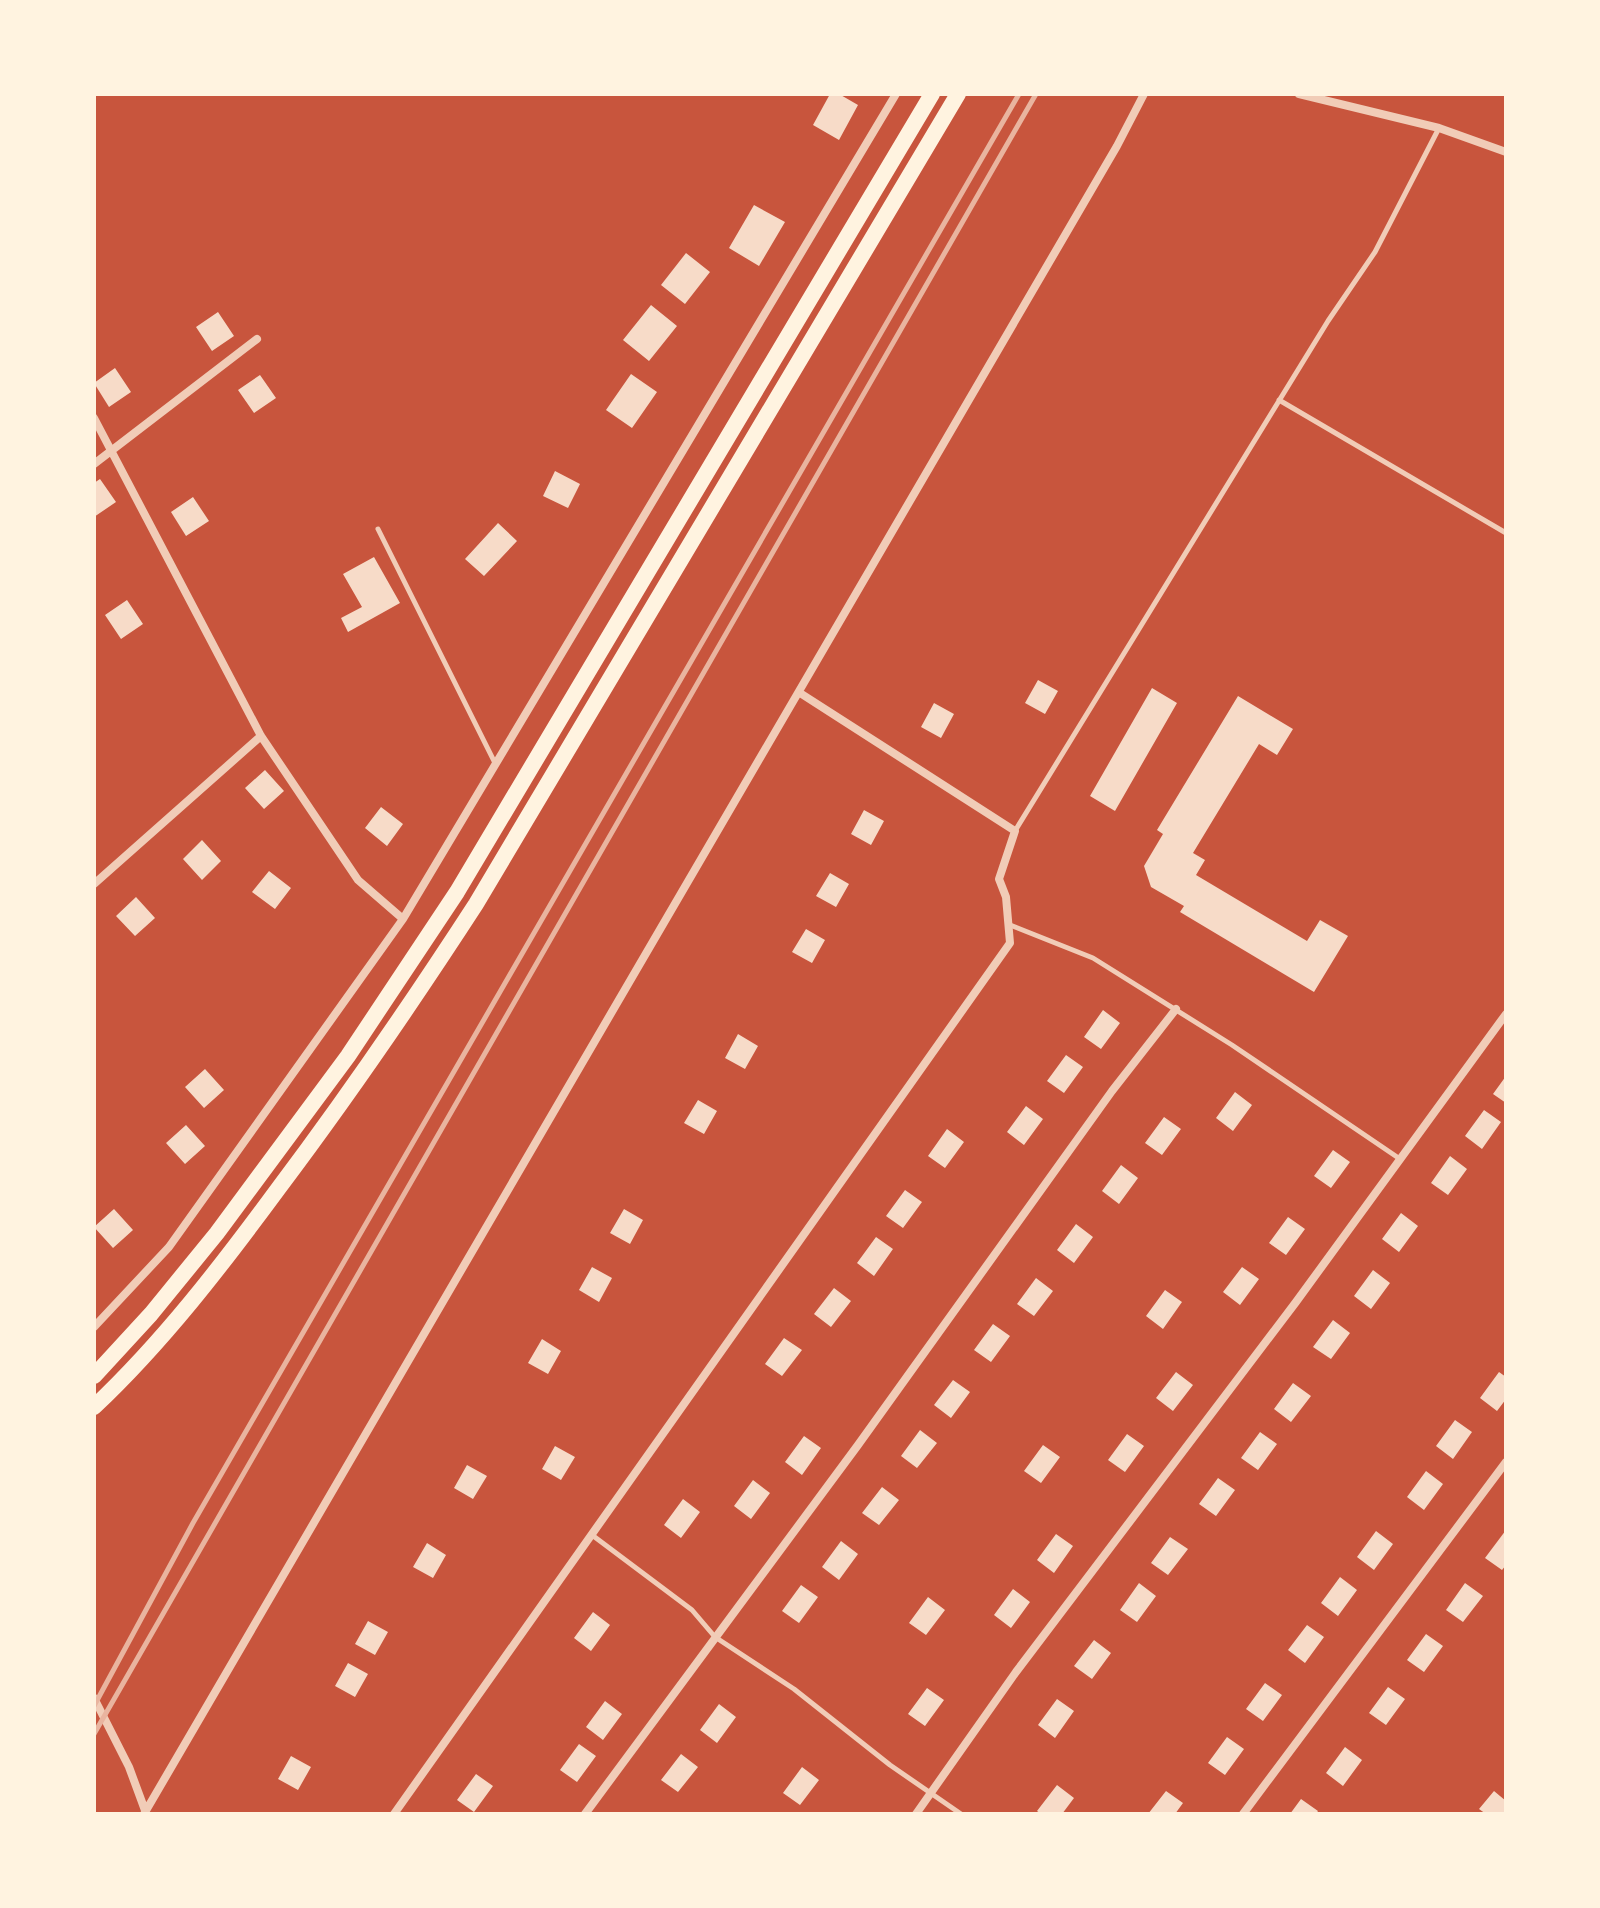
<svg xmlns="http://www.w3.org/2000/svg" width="1600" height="1908" font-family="Arial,sans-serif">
<rect width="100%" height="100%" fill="#c8553d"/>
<!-- building -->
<path fill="#f7dbc8" d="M830,94h9l19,11 -19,35 -26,-15z
M754,205l31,17 -26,44 -30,-18z
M686,253l24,19 -25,32 -24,-19z
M651,305l26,21 -28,35 -26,-21z
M218,312l16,24 -22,15 -16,-24z
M115,368l16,24 -22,15 -15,-24z
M631,374l26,18 -25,36 -26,-18z
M260,375l16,23 -22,15 -16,-23z
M555,471l25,13 -12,24 -25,-12z
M100,479l16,23 -22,15v-34z
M193,497l16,24 -23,15 -15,-24z
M498,523l19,18 -33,35 -19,-17z
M374,557l26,46 -52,29 -7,-14 21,-11 -19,-33z
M127,600l16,24 -22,15 -16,-24z
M1038,680l20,11 -13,23 -20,-11z
M1152,688l25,15 -62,108 -25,-15z
M1238,696l55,33 -16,26 -18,-11 -66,109 12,7 -9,15 111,66 13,-21 28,16 -34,56 -134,-80 4,-6 -33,-19 -7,-21 19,-32 -6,-4z
M934,703l20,11 -13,24 -20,-11z
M265,770l19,21 -20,18 -19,-21z
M381,807l22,17 -16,22 -22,-18z
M864,810l20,11 -13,24 -20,-11z
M202,840l19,21 -19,19 -19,-21z
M269,871l22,17 -16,21 -23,-17z
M830,873l19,11 -13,23 -20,-11z
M136,897l19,21 -20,18 -19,-20z
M806,929l19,11 -13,23 -20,-11z
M1103,1010l17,13 -19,26 -17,-12z
M738,1034l20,12 -13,23 -20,-11z
M1066,1055l17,12 -19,26 -17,-12z
M205,1069l19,21 -20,18 -19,-21z
M1506,1076v27l-13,-9z
M1235,1092l17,13 -19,26 -17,-13z
M698,1100l19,11 -13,23 -20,-11z
M1026,1106l17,13 -19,26 -17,-13z
M1484,1110l17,12 -19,27 -17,-13z
M1164,1117l17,12 -19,26 -17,-12z
M186,1125l19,21 -20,18 -19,-21z
M947,1129l17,13 -19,26 -17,-12z
M1333,1150l17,12 -19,26 -17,-12z
M1450,1156l17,13 -19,26 -17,-12z
M1121,1165l17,13 -19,26 -17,-13z
M905,1190l17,12 -19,26 -17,-12z
M114,1209l19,21 -20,18 -19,-21z
M624,1209l19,11 -13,24 -20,-11z
M1401,1213l17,13 -19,26 -17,-13z
M1288,1217l17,12 -19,26 -17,-12z
M1076,1224l17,13 -19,26 -17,-13z
M876,1237l17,12 -19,27 -17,-13z
M592,1267l20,11 -13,24 -20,-12z
M1242,1267l17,12 -19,26 -17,-13z
M1373,1270l17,13 -19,26 -17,-13z
M1036,1278l17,13 -19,25 -17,-12z
M834,1288l17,13 -20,26 -17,-13z
M1165,1290l17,12 -19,27 -17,-13z
M1333,1320l17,13 -19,26 -18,-12z
M993,1324l17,12 -19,26 -17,-12z
M784,1338l18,12 -20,26 -17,-12z
M542,1339l19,12 -13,23 -20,-11z
M1176,1372l17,13 -20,26 -17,-13z
M1499,1372l7,5v22l-9,12 -17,-13z
M953,1380l17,12 -19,26 -17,-13z
M1293,1383l18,13 -20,26 -17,-13z
M1455,1420l17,12 -19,27 -17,-13z
M920,1430l17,13 -20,25 -16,-12z
M1260,1432l17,12 -19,26 -17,-12z
M1127,1434l17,12 -19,26 -17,-12z
M804,1436l17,12 -19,27 -17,-13z
M1043,1445l17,12 -19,26 -17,-12z
M555,1446l20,11 -14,23 -19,-11z
M467,1465l20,11 -14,23 -19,-11z
M1426,1471l17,13 -19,26 -17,-13z
M1218,1478l17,12 -19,26 -17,-12z
M753,1480l17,13 -19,26 -17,-13z
M882,1487l17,13 -20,25 -17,-12z
M683,1499l17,13 -19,26 -17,-13z
M1506,1530v35l-4,5 -17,-12z
M1376,1531l17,13 -19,26 -17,-13z
M1056,1534l17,12 -19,27 -17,-13z
M1170,1537l18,12 -20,26 -17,-12z
M841,1541l17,13 -19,26 -17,-13z
M427,1543l19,12 -13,23 -20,-11z
M1340,1577l17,13 -19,26 -17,-13z
M1139,1583l17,13 -19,26 -17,-12z
M1465,1583l18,13 -20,26 -17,-12z
M801,1585l17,12 -19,26 -17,-12z
M1013,1589l17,13 -19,26 -17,-13z
M928,1597l17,13 -19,25 -17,-12z
M593,1612l17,13 -19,26 -17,-13z
M368,1621l20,11 -13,23 -20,-11z
M1307,1625l17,12 -19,26 -17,-13z
M1426,1634l17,12 -19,26 -17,-12z
M1094,1640l17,13 -19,26 -18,-13z
M348,1663l20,11 -13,23 -20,-11z
M1265,1683l17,12 -19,26 -17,-12z
M1388,1687l17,12 -19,26 -17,-12z
M927,1688l17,12 -19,26 -17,-12z
M1057,1699l17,12 -19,27 -17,-13z
M605,1701l17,13 -19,26 -17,-13z
M719,1704l17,13 -19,26 -17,-13z
M1227,1737l17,12 -19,26 -17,-12z
M579,1744l17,12 -19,26 -17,-12z
M1345,1747l17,13 -19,26 -17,-13z
M681,1754l17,13 -20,25 -17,-12z
M291,1756l20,11 -13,23 -20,-11z
M802,1767l17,13 -19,25 -17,-12z
M476,1774l17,12 -19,26 -17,-12z
M1057,1785l17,13 -12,16h-21l-4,-3z
M1166,1791l17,12 -8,11h-27z
M1494,1791l12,10v13h-20l-7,-5z
M1301,1799l17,12 -2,3h-26z"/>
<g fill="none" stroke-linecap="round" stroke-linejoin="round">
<!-- service -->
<path stroke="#f1ccb7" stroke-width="5" d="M1279,400l227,133
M378,529l117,234
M1015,831l313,-510 47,-69 64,-124
M1010,925l83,33 139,87 168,114
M592,1535l100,75 23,27 79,52 96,76 71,49"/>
<!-- minor -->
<path stroke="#f1ccb7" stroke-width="8" d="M1299,94l140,34 67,24
M94,418l167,318 97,144 45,39
M94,464l163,-125
M94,884l167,-148
M94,1327l75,-80 234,-328 493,-825
M94,1698l35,69 17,46
M144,1814l973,-1668 27,-52
M394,1814l616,-871 -4,-46 -7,-18 16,-48 -215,-138
M585,1814l273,-369 254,-354 64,-82
M916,1814l100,-142 280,-370 210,-288
M1243,1814l263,-352"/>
<!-- trunk -->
<path stroke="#fff3e0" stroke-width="16" d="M94,1376l57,-62 66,-81 131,-177 109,-164 475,-798
M94,1407c69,-65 128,-142 184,-218 70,-93 135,-188 198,-285l482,-810"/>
<!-- rail -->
<path stroke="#e9b49f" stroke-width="5" d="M94,1706l99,-183 826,-1429
M94,1734l942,-1640"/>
</g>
<!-- border -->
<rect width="1600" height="1908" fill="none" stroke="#fff3e0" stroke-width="192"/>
</svg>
